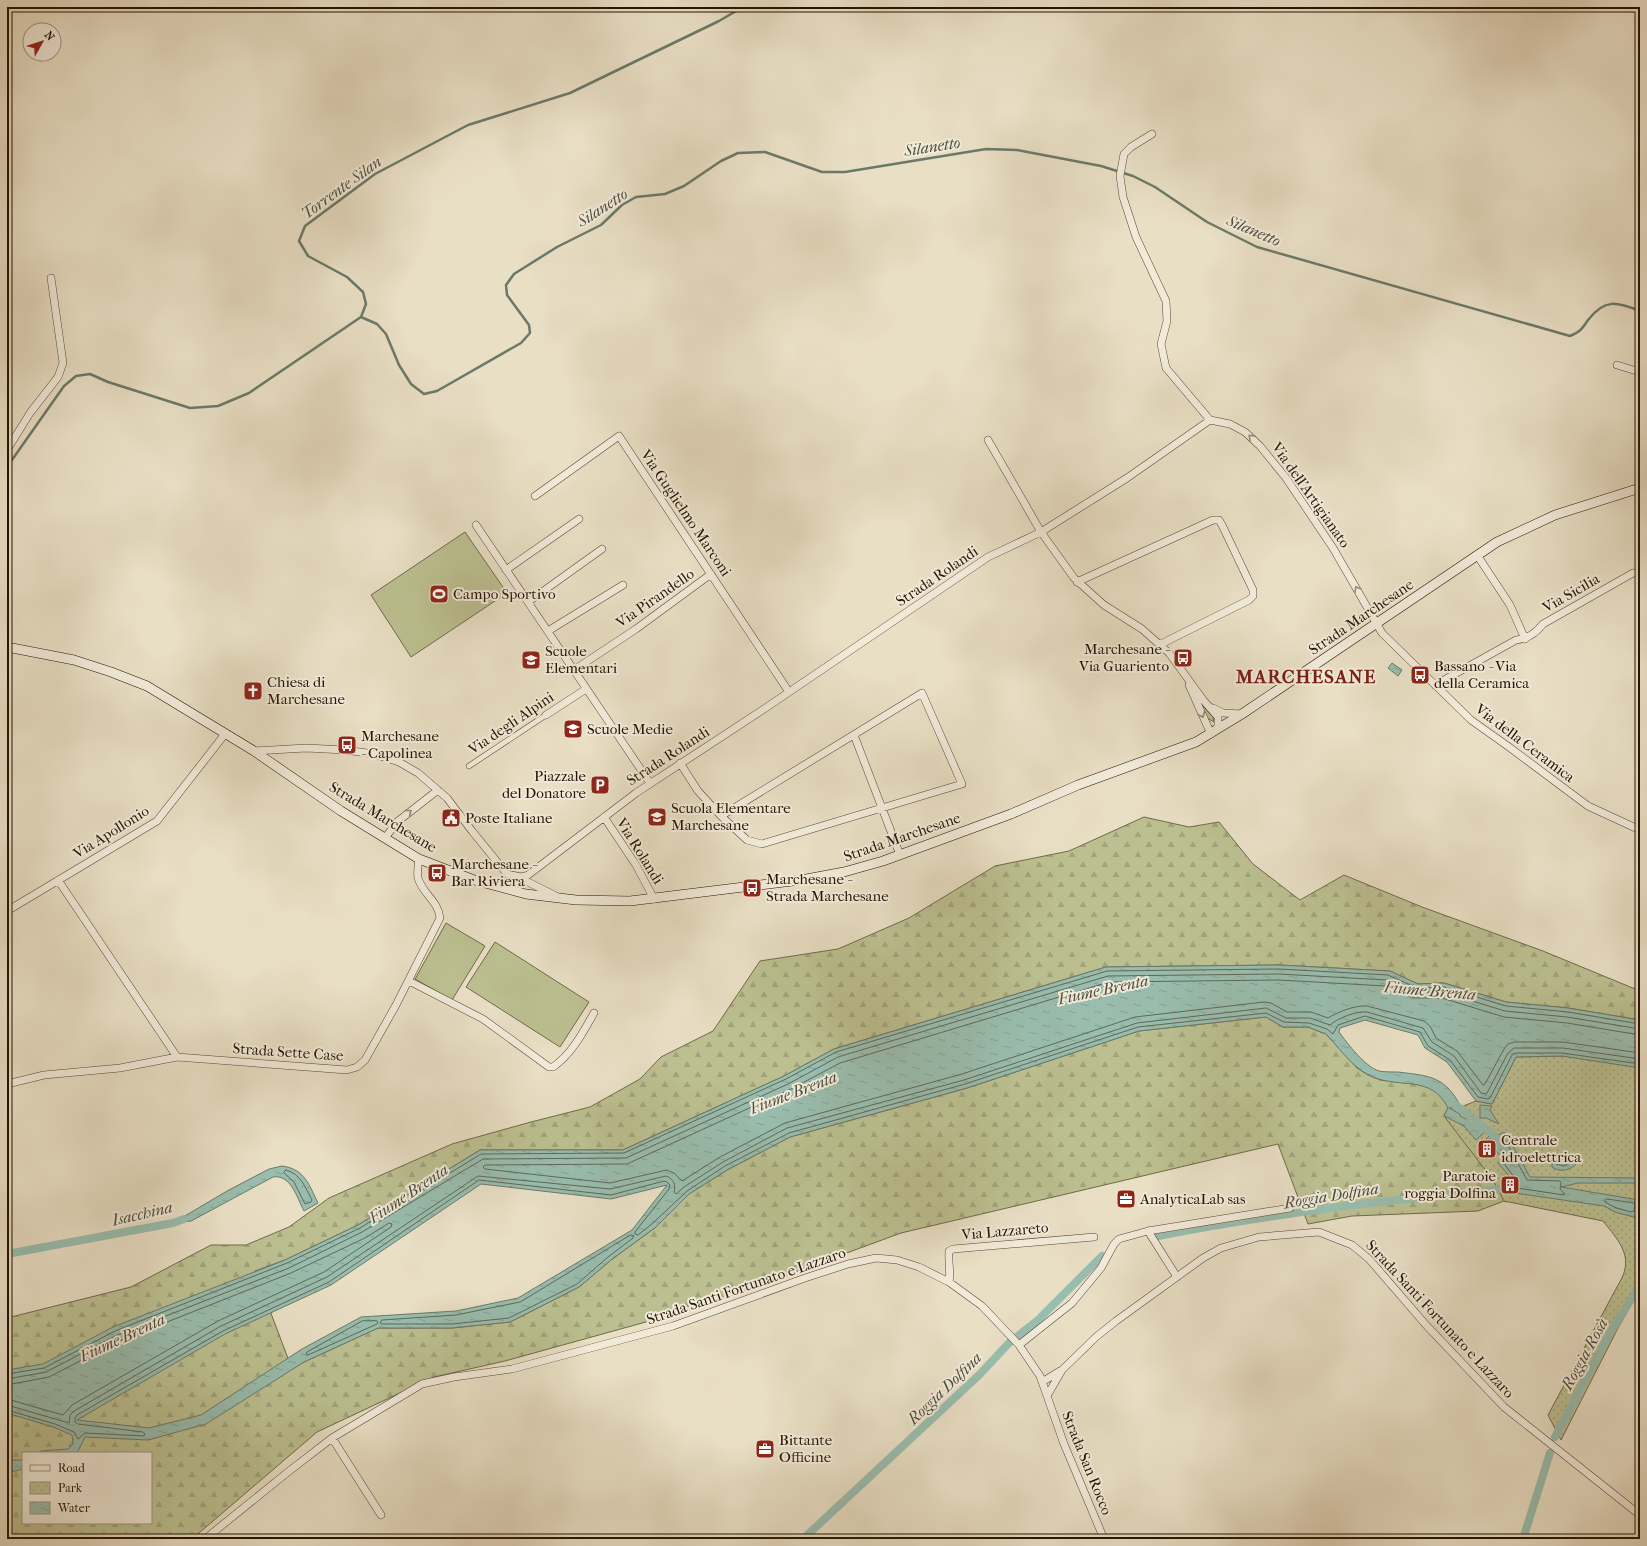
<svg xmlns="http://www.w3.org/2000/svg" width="1647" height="1546" font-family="'IM FELL French Canon',serif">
<defs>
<pattern id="forest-firs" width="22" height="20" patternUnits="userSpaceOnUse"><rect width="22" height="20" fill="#bcc091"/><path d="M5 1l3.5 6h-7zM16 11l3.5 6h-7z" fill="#a1a47b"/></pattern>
<pattern id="park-dots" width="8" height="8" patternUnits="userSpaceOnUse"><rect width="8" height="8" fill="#bcc091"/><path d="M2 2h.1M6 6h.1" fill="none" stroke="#a1a47b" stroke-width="1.8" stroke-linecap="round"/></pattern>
<pattern id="water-ripples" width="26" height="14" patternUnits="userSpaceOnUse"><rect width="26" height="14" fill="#99bdae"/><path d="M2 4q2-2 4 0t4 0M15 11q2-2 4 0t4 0" fill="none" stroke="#84a194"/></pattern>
</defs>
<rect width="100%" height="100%" fill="#e9dfc5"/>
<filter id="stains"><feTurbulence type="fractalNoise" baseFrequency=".005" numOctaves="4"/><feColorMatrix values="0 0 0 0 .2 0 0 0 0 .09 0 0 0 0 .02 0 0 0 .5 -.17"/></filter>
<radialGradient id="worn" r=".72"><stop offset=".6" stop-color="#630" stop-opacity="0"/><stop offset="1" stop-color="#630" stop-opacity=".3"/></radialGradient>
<!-- grass -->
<path fill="#bcc091" stroke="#706949" d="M465,532l42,61 -96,64 -40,-62z
M1201,704l12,13 1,5 -7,-4z
M446,923l39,23 -33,54 -37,-21z
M495,942l94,60 -29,45 -94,-60z"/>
<!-- forest -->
<path fill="url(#forest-firs)" stroke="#706949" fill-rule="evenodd" d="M1144,817l45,10 30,-5 34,42 47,36 44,-25 78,32 121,44 97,40v29l-72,-12 -62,-6 -62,-19 -26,1 -28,-13 -111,-6 -173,2 -272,82 -50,27 -161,74h-143l-122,75 -73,35 -30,11 37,98 12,-7 74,-34h74l58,-6 69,-35 32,-27 45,-33 33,-33 38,-24 63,-33 177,-49 172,-57 127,-14 17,10h25l15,6h2l32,35 11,7 12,5 41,5 13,4 9,9 64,104 -3,-1 -26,10 -126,5 -44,8 -30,-80 -377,89 -201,74 -195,54 -71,16 -117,55 -125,107h-185v-221l124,-31 80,-42h35l43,-18 40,-29 123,-54 79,-22 59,-15 50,-28 21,-22 52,-26 47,-70 78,-12 71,-31 86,-52 74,-15zM23,1453h128v70h-128z"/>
<!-- park -->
<path fill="url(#park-dots)" stroke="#706949" d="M1562,1056l78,11v222l-23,41 -56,110 -13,-25 69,-128c3,-5 7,-12 8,-18 4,-19 -11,-34 -22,-48l-99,-20 -11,-21 -49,-64 4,-8 13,-1 15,-6 16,3 24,-47z"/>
<!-- water -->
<path fill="url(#water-ripples)" stroke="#6b7969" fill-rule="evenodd" d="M1392,663l10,7 -4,6 -10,-8z
M1279,965l111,6 28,13 26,-1 62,19 62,6 72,12v48l-78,-12 -46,1 -24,47 -16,-3 -29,-39 -22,-14 -7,-13 -53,-15 -25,8 -1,4c9,12 25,34 40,39 5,1 13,1 19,1 32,4 47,4 63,35l-12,1 11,6v2l6,3h11v3l9,9 -10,9 -12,-14 -20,-10 4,-8c-18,-36 -52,-17 -81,-34 -17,-9 -29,-28 -42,-41h-2l-15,-6h-25l-17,-10 -127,14 -172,57 -177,49 -63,33 -38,24 -33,33 -45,33 -32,27 -69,35 -58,6h-74l-74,34 -98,62 -58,16 -63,-3 -8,16h-37l1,-2 27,-2 5,-5 -1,-9 -19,-8 -46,-14v-43l36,-6 70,-37 172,-67 73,-35 122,-75h143l161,-74 50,-27 272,-82zM481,1184l130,15 56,-14 -35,45 -114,68 -62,13 -95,6 -59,32 -101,66 -52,13 -72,-8 148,-86 106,-49z
M1480,1105l12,1 -2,4 9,14 -13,-6h-6z
M1504,1132l3,3 23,42 110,1v5h-62l-17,4 78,13 -2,18 -22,-6 -11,-6 -89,-13 -2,-3 -1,-10 -14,-17 5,-4 -17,-20 4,-4 6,1z
M1564,1153c7,0 11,1 14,8 -5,9 -17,12 -26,6v-9l4,-4z
M282,1166c23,3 27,19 36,37l-14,8c-7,-13 -13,-37 -31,-34l-82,44 -18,2 54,-32 42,-22z
M7,1460h16v9l-16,4z"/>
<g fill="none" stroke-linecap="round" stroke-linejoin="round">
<!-- shore -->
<path stroke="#5f6858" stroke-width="1" d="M1640,1035l-73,-12 -63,-6 -62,-19h-28l-28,-12 -107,-6 -170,2 -269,81 -49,26 -164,75 -142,1 -2,2 2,2 125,14 57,-13 7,3 8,8 38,-24 65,-34 177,-49 173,-57 129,-15 7,1 16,9h24l17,6c10,-6 27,-13 39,-12l57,15 6,5 6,12 21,13 26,34 2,-1 19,-35 4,-5 6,-2h49l77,11
M1502,1137l2,1 23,42 33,1 1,2 -1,6 4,4v2l-47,-7 -2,-10 -10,-13 1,-8 -11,-15 1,-2z
M1564,1157h6l3,4 -9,5 -8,-2v-5z
M286,1170c15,4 19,17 26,30l-1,2 -6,2 -11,-22 -10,-9z
M1607,1199l27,4 1,2 -1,6 -3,1 -15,-4 -11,-6v-2z
M631,1235l3,1 -1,2 -25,19 -31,27 -68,34 -57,6h-70l-2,-1 2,-3 74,-5 64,-13z
M377,1321l1,1 -1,2 -69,31 -2,-1 1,-2 55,-31z
M7,1374l37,-6 71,-37 172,-68 73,-35 121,-74 143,-1 162,-74 50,-27 271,-81 172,-2 109,6 29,13 27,-1 62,19 62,6 72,12
M7,1379l39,-7 71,-37 172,-67 73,-36 121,-73 143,-1 162,-74 50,-27 270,-81 171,-2 108,6 29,12h27l62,19 62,6 73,12
M7,1385l42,-8 70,-36 172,-68 74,-35 24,-15 3,1 -1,3 -67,45 -106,49 -146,84 -9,10 -56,-16
M7,1405l62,18 1,-8 4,-4 147,-85 106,-49 151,-101 132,13 56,-13c8,3 10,9 8,16l2,2 8,-7 39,-25 64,-34 177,-48 173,-57 129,-15 20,10h24l20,7c8,-7 26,-14 37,-13l56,16 9,14 22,14 27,37 5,1 1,-1 21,-40 6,-5h49l77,11
M7,1410l48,14 19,8 4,7 7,-6 59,3 1,-2 -2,-2 -65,-8 -3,-2v-4l2,-3 146,-84 106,-49 150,-102 132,15 53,-14 3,1 3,3 -1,4 -34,43v2l3,1 15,-12 34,-32 38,-25 64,-33 176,-49 173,-57 128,-14 18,9 25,1 18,6 6,5 5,-9 27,-9 55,16 8,14 22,14 28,37 10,2 2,-1 22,-43 3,-2h47l78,11"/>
<!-- stream -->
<path stroke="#6b7969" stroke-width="2.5" d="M361,317l16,7 9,10 13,31 12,19 13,10 13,-3 84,-48 9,-10 -1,-8 -22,-30 -1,-10 8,-11 43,-27 44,-22 21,-20 14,-8 29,-3 19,-8 37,-25 17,-8 27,-1 57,20h23l141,-23 31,1 84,16 32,10 22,11 52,35 50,25 313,89c10,-4 12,-7 18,-16 17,-22 29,-18 52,-9
M7,467l57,-81 12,-10 14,-2 18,8 82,26 28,-2 31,-13 112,-76 5,-13 -3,-12 -16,-15 -39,-21 -9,-15 6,-15 70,-52 93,-49 102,-32 149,-72 24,-14"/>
<!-- canal -->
<path stroke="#99bdae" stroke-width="8" d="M1449,1100l44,34 7,11
M1158,1236c116,-23 234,-36 351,-48
M7,1254l166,-31 11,-4
M1555,1437l53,-100 32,-52
M803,1539l176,-164 31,-33 27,-21 65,-65
M1523,1539l27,-86"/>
<!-- pedestrian casing -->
<g stroke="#564532" stroke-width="6">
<path id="pedestrian" d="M469,766l77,-51"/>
</g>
<!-- minor casing -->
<g stroke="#564532" stroke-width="8">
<path id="minor" d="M1152,134l-21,13 -7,7 -4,22 3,21 13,40 30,64 1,20 -6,23 5,24 44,52 20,4 15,8 15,14 26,32 47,70 49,85 89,87 38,27 79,59 52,24
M1617,365l23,7
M988,440l53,92 33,46 30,27 38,24 27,24 35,48 14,16v9l-2,4
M7,450l23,-37 28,-36 5,-14 -12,-85
M535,496l84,-60 170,256
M476,525l174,258
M1477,555l33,50 15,34
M506,570l73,-51
M1077,582l136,-62h6l3,5 31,65v6l-4,4 -90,45
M528,602l74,-53
M548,631l75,-46
M574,670l62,-41 75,-55
M1189,685l22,49
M1435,685l81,-45c12,-1 20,-7 27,-16l90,-51
M1213,708l10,5 19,1
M546,715l40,-26
M854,735l46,120
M254,751l52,-3 39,2 29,4 25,8 19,11 29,25 25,33 35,43 14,3 7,-2 108,-82 131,-86 221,-150 53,-25 86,-54 83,-58
M680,763l18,28 23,25 26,24 15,4 200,-60 -40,-91 -201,123
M604,817l32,48 18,34
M385,838l12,-16 41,-32
M521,877l7,5 28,14
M58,880l119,177
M7,911l150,-90 68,-87
M409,981l74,38 66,48h4c19,-13 30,-35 41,-54
M7,1084l37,-9 76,-7 57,-11 170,13 10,-3 8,-7 31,-55 44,-87c-1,-16 -18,-25 -22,-40 -1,-6 0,-13 1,-19
M1148,1231l29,46
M949,1282c2,-10 -1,-20 0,-31l4,-2 141,-12
M1019,1345l53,-42 29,-35 13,-24 5,-5 29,-8 142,-23
M1042,1382l18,-11
M1047,1396l15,-26 34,-33 20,-16 87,-63 18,-10 38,-11 60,-5 33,13 17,14 57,66 78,82 136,108
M332,1438l49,77
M205,1539l83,-67 44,-34 90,-54 32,-7 58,-8 161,-43 132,-48 43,-14 28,-6 21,2 22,7 30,15 33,24 37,39 21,31 24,68 40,95"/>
</g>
<!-- secondary casing -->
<g stroke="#251201" stroke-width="10">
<path id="secondary" d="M7,647l67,13 37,12 36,14 107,65 87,60 78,48 55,21 52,14 50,6 54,1 171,-21 43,-8 39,-11 128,-47 67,-29 118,-43 46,-28 255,-172 58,-27 85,-27"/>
</g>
<!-- pedestrian -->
<use href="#pedestrian" stroke="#f1ead9" stroke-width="5"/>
<!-- minor -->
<use href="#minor" stroke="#f1ead9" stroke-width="7"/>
<!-- secondary -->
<use href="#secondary" stroke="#f1ead9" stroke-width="9"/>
</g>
<!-- one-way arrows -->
<defs><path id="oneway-chevron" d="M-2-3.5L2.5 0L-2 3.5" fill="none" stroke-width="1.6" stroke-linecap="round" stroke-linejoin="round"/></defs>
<g stroke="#958978">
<use href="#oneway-chevron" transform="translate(1251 437) rotate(-136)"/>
<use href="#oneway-chevron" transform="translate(1357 589) rotate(-120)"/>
<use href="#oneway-chevron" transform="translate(1202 715) rotate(67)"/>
<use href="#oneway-chevron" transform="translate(409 812) rotate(-38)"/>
</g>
<!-- icons -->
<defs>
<g id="stadium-square" transform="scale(1)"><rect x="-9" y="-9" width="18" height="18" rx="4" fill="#8f2418" stroke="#f1ead9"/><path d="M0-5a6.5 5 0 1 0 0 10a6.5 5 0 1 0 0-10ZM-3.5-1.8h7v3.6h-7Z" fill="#fff"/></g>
<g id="bus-square" transform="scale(1)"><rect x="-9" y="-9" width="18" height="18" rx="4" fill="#8f2418" stroke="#f1ead9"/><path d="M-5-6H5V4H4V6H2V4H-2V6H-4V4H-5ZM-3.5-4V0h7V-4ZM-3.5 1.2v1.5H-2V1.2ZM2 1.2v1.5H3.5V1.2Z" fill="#fff"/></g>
<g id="school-square" transform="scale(1)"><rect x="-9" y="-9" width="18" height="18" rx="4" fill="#8f2418" stroke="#f1ead9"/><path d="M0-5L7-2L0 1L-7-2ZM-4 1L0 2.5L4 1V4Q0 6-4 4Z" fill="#fff"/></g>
<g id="church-square" transform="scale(1)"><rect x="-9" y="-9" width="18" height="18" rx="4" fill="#8f2418" stroke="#f1ead9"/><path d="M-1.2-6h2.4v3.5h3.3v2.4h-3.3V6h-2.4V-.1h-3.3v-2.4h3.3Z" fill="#fff"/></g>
<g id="parking-square" transform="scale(1)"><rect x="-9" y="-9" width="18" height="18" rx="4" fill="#8f2418" stroke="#f1ead9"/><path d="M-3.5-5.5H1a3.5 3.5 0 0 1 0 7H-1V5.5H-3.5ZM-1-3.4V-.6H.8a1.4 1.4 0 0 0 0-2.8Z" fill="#fff"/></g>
<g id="civic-square" transform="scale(1)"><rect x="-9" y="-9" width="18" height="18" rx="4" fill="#8f2418" stroke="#f1ead9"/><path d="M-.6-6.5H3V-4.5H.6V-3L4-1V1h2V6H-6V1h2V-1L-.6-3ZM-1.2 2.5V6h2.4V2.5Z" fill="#fff"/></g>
<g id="building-square" transform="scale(1)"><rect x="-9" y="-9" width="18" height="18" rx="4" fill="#8f2418" stroke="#f1ead9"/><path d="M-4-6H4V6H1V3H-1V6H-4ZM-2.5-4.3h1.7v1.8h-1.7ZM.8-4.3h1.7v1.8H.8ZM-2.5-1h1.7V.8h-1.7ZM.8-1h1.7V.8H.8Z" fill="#fff"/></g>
<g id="office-square" transform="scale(1)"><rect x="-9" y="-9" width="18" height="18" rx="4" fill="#8f2418" stroke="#f1ead9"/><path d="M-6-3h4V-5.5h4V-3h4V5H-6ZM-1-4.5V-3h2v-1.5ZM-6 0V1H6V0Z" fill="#fff"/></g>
</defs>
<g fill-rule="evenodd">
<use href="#stadium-square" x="439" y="594"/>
<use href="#bus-square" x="1183" y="658"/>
<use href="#school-square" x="531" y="660"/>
<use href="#bus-square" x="1420" y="675"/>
<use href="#church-square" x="253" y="691"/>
<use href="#school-square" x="573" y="729"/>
<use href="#bus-square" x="347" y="745"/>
<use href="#parking-square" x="600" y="785"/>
<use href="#school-square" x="657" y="817"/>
<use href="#civic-square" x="451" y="818"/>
<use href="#bus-square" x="437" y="873"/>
<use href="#bus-square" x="752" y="888"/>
<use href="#building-square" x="1487" y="1149"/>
<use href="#building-square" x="1510" y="1185"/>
<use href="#office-square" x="1126" y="1199"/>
<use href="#office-square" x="765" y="1449"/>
</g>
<g text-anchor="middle" stroke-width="4" stroke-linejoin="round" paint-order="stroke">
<!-- street labels -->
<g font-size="15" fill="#251201" stroke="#f1ead9">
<text transform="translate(1311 495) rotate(55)" y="5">Via dell'Artigianato</text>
<text transform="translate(686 513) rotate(56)" y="5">Via Guglielmo Marconi</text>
<text transform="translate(937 576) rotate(-34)" y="5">Strada Rolandi</text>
<text transform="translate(1571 593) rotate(-30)" y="5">Via Sicilia</text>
<text transform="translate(655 598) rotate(-35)" y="5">Via Pirandello</text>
<text transform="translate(1361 617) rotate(-34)" y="5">Strada Marchesane</text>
<text transform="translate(511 723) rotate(-34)" y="5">Via degli Alpini</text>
<text transform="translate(1525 743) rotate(37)" y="5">Via della Ceramica</text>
<text transform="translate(668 756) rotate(-33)" y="5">Strada Rolandi</text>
<text transform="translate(383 817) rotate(31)" y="5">Strada Marchesane</text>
<text transform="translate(111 832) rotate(-32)" y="5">Via Apollonio</text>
<text transform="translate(902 837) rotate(-19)" y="5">Strada Marchesane</text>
<text transform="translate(640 851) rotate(58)" y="5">Via Rolandi</text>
<text transform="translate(288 1052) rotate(4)" y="5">Strada Sette Case</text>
<text transform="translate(1005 1231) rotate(-5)" y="5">Via Lazzareto</text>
<text transform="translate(746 1286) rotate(-19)" y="5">Strada Santi Fortunato e Lazzaro</text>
<text transform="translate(1440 1319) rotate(47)" y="5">Strada Santi Fortunato e Lazzaro</text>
<text transform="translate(1087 1463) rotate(68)" y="5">Strada San Rocco</text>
</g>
<!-- poi labels -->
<g font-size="15" fill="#251201" stroke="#f1ead9" text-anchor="start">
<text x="453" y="599">Campo Sportivo</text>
<text x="1169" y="654" text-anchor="end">Marchesane -<tspan x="1169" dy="17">Via Guariento</tspan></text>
<text x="545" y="656">Scuole<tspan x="545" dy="17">Elementari</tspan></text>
<text x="1434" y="671">Bassano - Via<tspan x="1434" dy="17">della Ceramica</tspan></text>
<text x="267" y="687">Chiesa di<tspan x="267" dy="17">Marchesane</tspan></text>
<text x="587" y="734">Scuole Medie</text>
<text x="361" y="741">Marchesane<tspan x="361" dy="17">- Capolinea</tspan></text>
<text x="586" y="781" text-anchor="end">Piazzale<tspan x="586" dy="17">del Donatore</tspan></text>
<text x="671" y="813">Scuola Elementare<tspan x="671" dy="17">Marchesane</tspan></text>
<text x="465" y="823">Poste Italiane</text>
<text x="451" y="869">Marchesane -<tspan x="451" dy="17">Bar Riviera</tspan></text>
<text x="766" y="884">Marchesane -<tspan x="766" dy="17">Strada Marchesane</tspan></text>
<text x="1501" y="1145">Centrale<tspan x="1501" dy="17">idroelettrica</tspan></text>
<text x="1496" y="1181" text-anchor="end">Paratoie<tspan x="1496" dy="17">roggia Dolfina</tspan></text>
<text x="1140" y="1204">AnalyticaLab sas</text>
<text x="779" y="1445">Bittante<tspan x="779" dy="17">Officine</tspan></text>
</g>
<!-- water labels -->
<g font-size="16" font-style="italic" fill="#4e4e3e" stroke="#f1ead9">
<text transform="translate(932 146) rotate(-9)" y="6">Silanetto</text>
<text transform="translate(341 187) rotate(-36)" y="6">Torrente Silan</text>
<text transform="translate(602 207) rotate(-33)" y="6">Silanetto</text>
<text transform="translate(1254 230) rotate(23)" y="6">Silanetto</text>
<text transform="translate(1103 989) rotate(-12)" y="6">Fiume Brenta</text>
<text transform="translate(1430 990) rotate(5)" y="6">Fiume Brenta</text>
<text transform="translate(793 1092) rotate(-21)" y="6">Fiume Brenta</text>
<text transform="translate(408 1193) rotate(-34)" y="6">Fiume Brenta</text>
<text transform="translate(1331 1195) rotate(-9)" y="6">Roggia Dolfina</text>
<text transform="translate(142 1213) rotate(-13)" y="6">Isacchina</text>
<text transform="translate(122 1337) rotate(-25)" y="6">Fiume Brenta</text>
<text transform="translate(1584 1354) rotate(-61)" y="6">Roggia Rosà</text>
<text transform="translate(944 1388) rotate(-44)" y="6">Roggia Dolfina</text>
</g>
<!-- district labels -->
<g font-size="19" font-weight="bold" letter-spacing="1" fill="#7a1f14" stroke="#f1ead9">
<text x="1306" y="683">MARCHESANE</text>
</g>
</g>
<!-- margin -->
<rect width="1647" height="1546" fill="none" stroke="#e9dfc5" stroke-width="24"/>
<rect x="8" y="8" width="1631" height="1530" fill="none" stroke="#251201" stroke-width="2"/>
<rect x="12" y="12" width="1623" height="1522" fill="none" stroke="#251201"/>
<!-- legend -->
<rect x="22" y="1452" width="130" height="72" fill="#f1ead9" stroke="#9f9483"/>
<rect x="30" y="1465" width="20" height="6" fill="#f1ead9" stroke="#9f9483"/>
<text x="58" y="1472" font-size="12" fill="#251201">Road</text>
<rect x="30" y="1482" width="20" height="12" fill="url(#park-dots)" stroke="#9f9483"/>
<text x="58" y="1492" font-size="12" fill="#251201">Park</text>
<rect x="30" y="1502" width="20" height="12" fill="url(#water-ripples)" stroke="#9f9483"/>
<text x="58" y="1512" font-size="12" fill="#251201">Water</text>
<!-- north arrow -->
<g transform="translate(42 42) rotate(51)"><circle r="19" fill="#f1ead9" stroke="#9f9483"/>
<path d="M0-3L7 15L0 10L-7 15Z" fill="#8f2418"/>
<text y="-6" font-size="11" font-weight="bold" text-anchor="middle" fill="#251201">N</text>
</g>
<rect width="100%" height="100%" filter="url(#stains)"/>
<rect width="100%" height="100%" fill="url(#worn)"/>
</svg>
